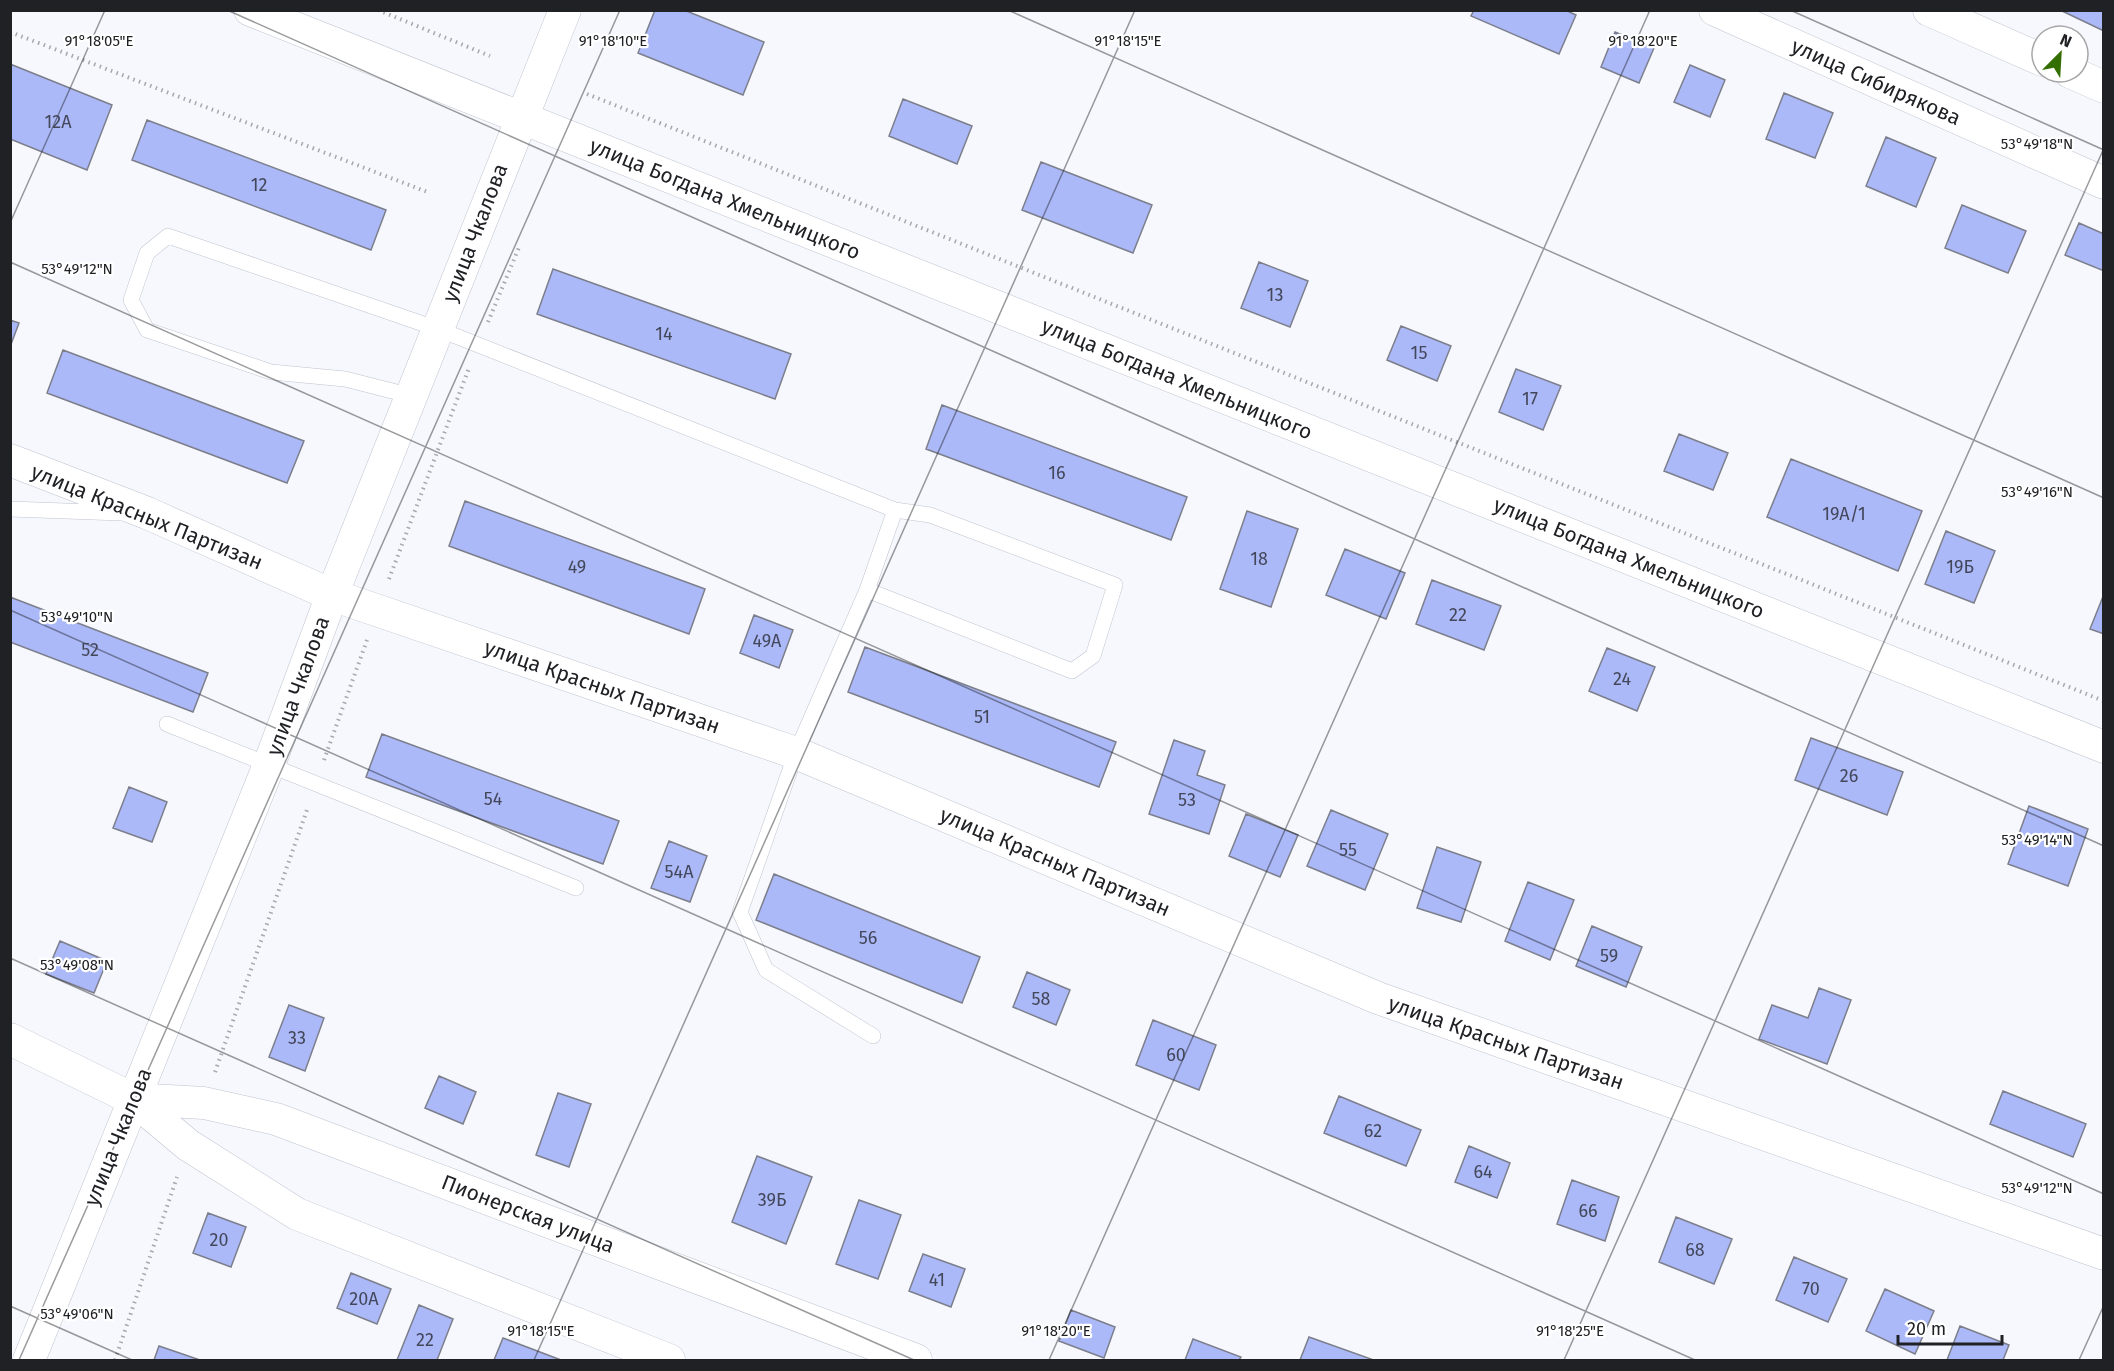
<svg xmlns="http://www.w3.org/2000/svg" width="2114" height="1371" font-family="'Fira Sans',sans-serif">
<rect width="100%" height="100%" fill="#f6f8fd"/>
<!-- building -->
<path fill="#acb9f9" stroke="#7c7f8b" stroke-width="1.5" d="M655,10h29l80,32 -21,53 -105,-42z
M1474,10h91l11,5 -17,39 -88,-38z
M2060,10h44v21z
M1615,32l39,16 -15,35 -38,-16z
M10,64l102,41 -25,65 -77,-31z
M1690,65l35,15 -15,37 -36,-15z
M1784,93l49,20 -18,45 -49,-19z
M903,99l69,27 -15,38 -68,-28z
M147,120l239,90 -15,40 -239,-90z
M1886,137l50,21 -20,49 -50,-21z
M1041,162l111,43 -19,48 -111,-43z
M1962,205l64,26 -18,42 -63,-25z
M2079,223l25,11v37l-39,-16z
M1259,262l49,19 -18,46 -49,-19z
M553,269l238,85 -16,45 -238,-85z
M10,320l9,3 -9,24z
M1401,326l50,20 -14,35 -50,-21z
M63,350l241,91 -17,42 -240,-90z
M1516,369l45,17 -18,44 -44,-18z
M942,405l245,92 -16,43 -245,-91z
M1679,434l49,19 -15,37 -49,-19z
M1791,459l131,52 -24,60 -131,-54z
M465,501l240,88 -16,45 -240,-88z
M1247,511l51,18 -27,78 -51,-18z
M1946,531l49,20 -21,52 -49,-19z
M1345,549l60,24 -19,46 -60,-24z
M1432,580l69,26 -17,44 -68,-26z
M2104,594v40l-14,-5z
M10,597l198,76 -15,39 -183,-70z
M754,615l39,15 -14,38 -39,-15z
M865,647l251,95 -17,45 -251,-95z
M1607,648l48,19 -18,44 -48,-20z
M382,734l237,87 -16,43 -237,-87z
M1811,738l92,34 -16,43 -92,-35z
M1174,740l31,11 -8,24 28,10 -16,49 -60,-20z
M129,787l38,15 -15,40 -39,-14z
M2029,806l59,23 -20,57 -60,-22z
M1331,810l57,24 -23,56 -58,-24z
M1246,814l52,21 -18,42 -51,-21z
M669,841l38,15 -17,46 -39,-14z
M1437,847l44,15 -20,60 -44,-14z
M774,874l206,83 -18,46 -206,-83z
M1528,882l46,18 -24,60 -45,-19z
M1592,926l50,21 -16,40 -50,-21z
M60,941l47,20 -13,32 -48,-19z
M1027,972l43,18 -14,35 -43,-18z
M1819,988l32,12 -24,64 -68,-25 13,-34 36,13z
M289,1005l35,13 -19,53 -36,-14z
M1153,1020l63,25 -17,45 -63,-25z
M439,1076l37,16 -13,32 -38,-16z
M2003,1091l83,33 -13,33 -83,-33z
M558,1093l33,11 -22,63 -33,-12z
M1339,1096l82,34 -15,36 -82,-33z
M1469,1146l41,17 -13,35 -42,-16z
M757,1156l55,21 -26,67 -54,-22z
M1572,1180l47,17 -14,44 -48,-17z
M859,1200l42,15 -23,64 -42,-15z
M208,1213l38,14 -15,40 -38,-14z
M1676,1217l56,22 -18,45 -55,-22z
M923,1254l42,15 -14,38 -42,-16z
M1794,1257l53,22 -19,43 -52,-22z
M351,1273l40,16 -14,35 -40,-16z
M1885,1289l49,22 -19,43 -49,-23z
M419,1305l34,14 -16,41h-40z
M1071,1310l44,17 -11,31 -45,-17z
M1960,1326l49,19 -6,15h-56z
M1309,1337l62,22 -1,1h-70z
M503,1338l58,22h-67z
M1193,1339l48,18 -2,3h-54z
M159,1346l41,14h-46z"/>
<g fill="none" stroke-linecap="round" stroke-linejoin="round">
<!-- lane casing -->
<g stroke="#c0c3d0" stroke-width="16">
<path id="lane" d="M412,396l-67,-17 -74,-7 -124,-42 -16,-30 16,-47 21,-17 270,93 457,181 35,5 185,70 -22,71 -21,15 -205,-81
M10,509l111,4
M167,724l409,164
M873,1036l-107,-66 -26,-58 56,-159 71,-163 28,-80"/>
</g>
<!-- street casing -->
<g stroke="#c0c3d0" stroke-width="33">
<path id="street" d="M250,10l1854,737
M1715,10l389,173
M1929,10l113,50
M2070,72l34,15
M10,460l137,53 185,82 464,158 582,245 726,256
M10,1039l123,60 55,46 109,69 372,146
M133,1099l71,4 72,16 640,241
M29,1360l240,-595 63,-170 233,-585"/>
</g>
<!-- path -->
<path stroke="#a6a8ac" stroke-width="4" stroke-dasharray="1.5 4.5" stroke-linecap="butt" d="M378,10l112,46
M10,32l420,161
M587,94l1517,607
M488,322l32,-77
M389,579l80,-211
M324,760l43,-120
M215,1072l93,-265
M115,1360l62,-183"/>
<!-- lane -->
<use href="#lane" stroke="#fff" stroke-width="15"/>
<!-- street -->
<use href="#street" stroke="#fff" stroke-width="32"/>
</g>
<!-- ticks -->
<path fill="none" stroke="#202125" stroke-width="1.5" stroke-opacity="0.45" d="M227,10l1877,836M1008,10l1096,488M1790,10l314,140M10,223l95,-213M10,262l2094,932M10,610l1685,750M10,958l904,402M10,1306l122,54M19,1360l601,-1350M534,1360l601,-1350M1049,1360l601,-1350M1564,1360l540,-1212M2079,1360l25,-55"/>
<g text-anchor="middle" stroke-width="4.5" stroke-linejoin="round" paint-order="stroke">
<!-- number labels -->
<g font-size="18" fill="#43475a">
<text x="58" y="128">12А</text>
<text x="259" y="191">12</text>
<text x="1275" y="301">13</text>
<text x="664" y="340">14</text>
<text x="1419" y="359">15</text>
<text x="1530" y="405">17</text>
<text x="1057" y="479">16</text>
<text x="1844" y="520">19А/1</text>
<text x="1259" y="565">18</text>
<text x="577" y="573">49</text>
<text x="1960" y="573">19Б</text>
<text x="1458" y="621">22</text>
<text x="767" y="647">49А</text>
<text x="90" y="656">52</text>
<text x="1622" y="685">24</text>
<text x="982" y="723">51</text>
<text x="1849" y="782">26</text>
<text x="493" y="805">54</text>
<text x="1187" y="806">53</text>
<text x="1348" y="856">55</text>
<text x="679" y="878">54А</text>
<text x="868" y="944">56</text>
<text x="1609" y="962">59</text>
<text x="1041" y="1005">58</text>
<text x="297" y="1044">33</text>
<text x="1176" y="1061">60</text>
<text x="1373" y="1137">62</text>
<text x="1483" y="1178">64</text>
<text x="772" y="1206">39Б</text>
<text x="1588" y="1217">66</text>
<text x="219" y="1246">20</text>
<text x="1695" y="1256">68</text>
<text x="937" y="1286">41</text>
<text x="1811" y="1295">70</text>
<text x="364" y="1305">20А</text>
<text x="425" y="1346">22</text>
</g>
<!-- street labels -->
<g font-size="21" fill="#202125" stroke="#fff">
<text transform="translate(1876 82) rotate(24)" y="7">улица Сибирякова</text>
<text transform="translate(725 199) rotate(22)" y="7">улица Богдана Хмельницкого</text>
<text transform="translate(475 233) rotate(-69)" y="7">улица Чкалова</text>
<text transform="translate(1177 379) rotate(22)" y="7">улица Богдана Хмельницкого</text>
<text transform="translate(147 517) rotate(22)" y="7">улица Красных Партизан</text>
<text transform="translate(1629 558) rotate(22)" y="7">улица Богдана Хмельницкого</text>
<text transform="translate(298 686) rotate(-70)" y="7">улица Чкалова</text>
<text transform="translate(602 687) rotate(19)" y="7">улица Красных Партизан</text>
<text transform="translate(1055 862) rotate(23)" y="7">улица Красных Партизан</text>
<text transform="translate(1506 1043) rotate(19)" y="7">улица Красных Партизан</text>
<text transform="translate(118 1137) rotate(-68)" y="7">улица Чкалова</text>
<text transform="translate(528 1214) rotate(21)" y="7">Пионерская улица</text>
</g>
</g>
<g font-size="15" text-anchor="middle" fill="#202125" stroke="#fff" stroke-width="4.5" stroke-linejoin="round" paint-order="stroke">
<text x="613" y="46">91°18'10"E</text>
<text x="1128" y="46">91°18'15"E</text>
<text x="1643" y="46">91°18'20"E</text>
<text x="99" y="46">91°18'05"E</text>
<text x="2037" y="149">53°49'18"N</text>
<text x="77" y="274">53°49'12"N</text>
<text x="2037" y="497">53°49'16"N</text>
<text x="77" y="622">53°49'10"N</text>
<text x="2037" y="845">53°49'14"N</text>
<text x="77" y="970">53°49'08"N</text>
<text x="2037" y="1193">53°49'12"N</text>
<text x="77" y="1319">53°49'06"N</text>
<text x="541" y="1336">91°18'15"E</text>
<text x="1056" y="1336">91°18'20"E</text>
<text x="1570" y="1336">91°18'25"E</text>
</g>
<!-- border -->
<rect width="2114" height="1371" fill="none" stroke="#202125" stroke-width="24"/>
<!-- north arrow -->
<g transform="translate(2060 54) rotate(24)"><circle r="28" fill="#ffffff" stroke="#a6a6a8" stroke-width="1.5"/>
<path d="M0-4.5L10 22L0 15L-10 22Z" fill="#336f00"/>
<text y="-9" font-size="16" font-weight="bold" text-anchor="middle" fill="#202125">N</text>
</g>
<!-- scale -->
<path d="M1898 1335v9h104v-9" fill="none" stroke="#202125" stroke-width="3"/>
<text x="1907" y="1335" font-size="18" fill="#202125" stroke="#ffffff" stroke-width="4.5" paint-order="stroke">20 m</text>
</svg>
